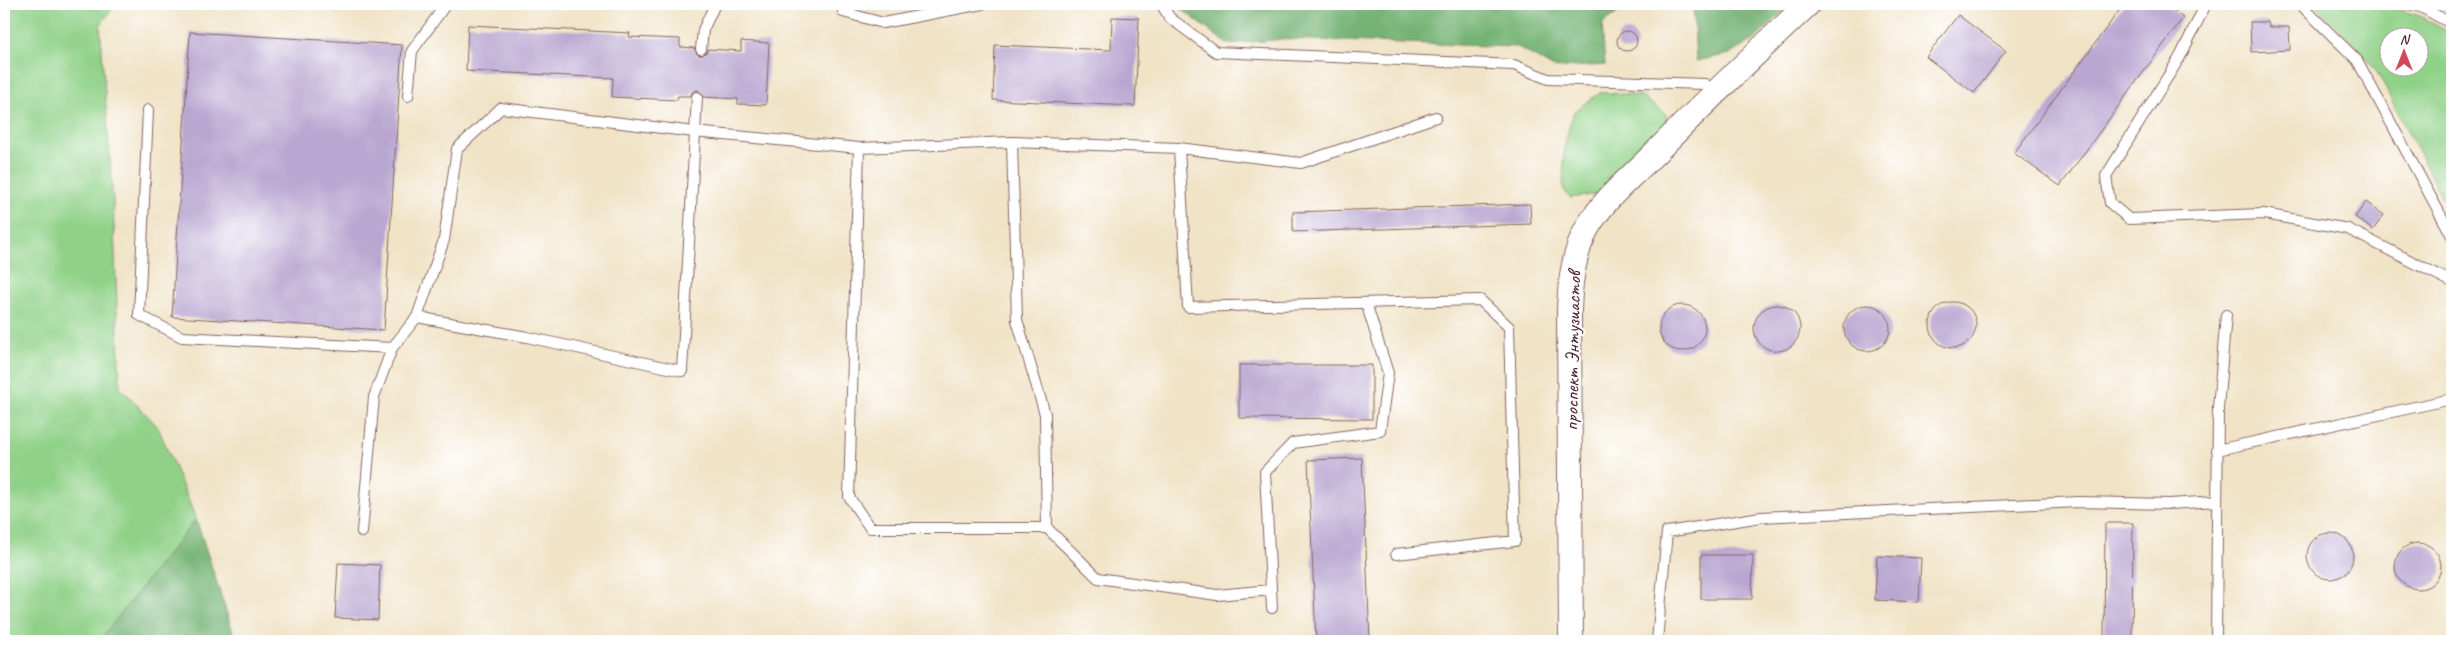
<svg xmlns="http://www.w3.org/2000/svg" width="2456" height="645" font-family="Caveat,sans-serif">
<rect width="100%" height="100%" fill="#fff"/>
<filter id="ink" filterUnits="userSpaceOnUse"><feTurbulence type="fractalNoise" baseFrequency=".02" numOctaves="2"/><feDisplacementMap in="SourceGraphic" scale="10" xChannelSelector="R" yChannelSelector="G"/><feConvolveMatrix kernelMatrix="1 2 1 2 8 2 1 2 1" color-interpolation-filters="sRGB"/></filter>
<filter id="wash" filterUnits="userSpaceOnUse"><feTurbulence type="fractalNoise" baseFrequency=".0096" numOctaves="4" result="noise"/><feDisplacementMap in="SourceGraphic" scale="20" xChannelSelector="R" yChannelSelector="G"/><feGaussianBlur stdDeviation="1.12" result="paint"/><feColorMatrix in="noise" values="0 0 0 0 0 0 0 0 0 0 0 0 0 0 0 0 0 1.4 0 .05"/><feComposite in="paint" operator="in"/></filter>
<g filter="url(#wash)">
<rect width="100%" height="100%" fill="#f0e3c6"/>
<!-- green -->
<path fill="#90d188" stroke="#6d785a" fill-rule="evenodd" d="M4,4h111l-15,22 13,174 7,187 38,40 38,92 -97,122h-95z
M2314,4h66l40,12 32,18v183l-76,-147 -14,-18zM2388,38h30v30h-30z
M1600,92l40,4 26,18 2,9 -70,71 -28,4 -7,-9 1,-41 9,-35z"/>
<!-- forest -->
<path fill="#74b374" stroke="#5f6950" d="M1175,4h455l-28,20 3,41 -51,3 -36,-21 -232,-8 -59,5z
M1693,4h98l-37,36 -24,14 -34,7z
M196,519l40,122h-137z"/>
<g id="blocks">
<!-- building -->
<path fill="#b9a7d1" d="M2124,4h40l19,14 -123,168 -46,-33z
M1958,15l48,36 -32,42 -48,-36z
M1112,17l27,1 -4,88 -142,-6 2,-55 116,5z
M2250,22h18l1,5h20l1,23 -39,2z
M468,25l162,8 -1,4 51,2v8l14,1 3,6 4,2 5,-3 2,-4 33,2v-10l28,2 -3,62 -28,-1v-5l-34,-2 -6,-7 -5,1 -3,5h-12l-1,4 -65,-3 1,-19 -147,-7z
M1617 41a10 10 0 1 1 20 0a10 10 0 1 1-20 0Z
M190,32l212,13 -18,285 -212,-13z
M2366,202l18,13 -11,15 -18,-13z
M1530,204l1,20 -238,8v-20z
M1930 325a23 23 0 1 1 46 0a23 23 0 1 1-46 0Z
M1844 328a23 23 0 1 1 46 0a23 23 0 1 1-46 0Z
M1659 328a23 23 0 1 1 46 0a23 23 0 1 1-46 0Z
M1754 328a23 23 0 1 1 46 0a23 23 0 1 1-46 0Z
M1239,365h133v54l-133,-1z
M1362,458l8,183h-54l-8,-181z
M2105,523h28l-1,118h-28z
M2307 556a23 23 0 1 1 46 0a23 23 0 1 1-46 0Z
M2395 566a23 23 0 1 1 46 0a23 23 0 1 1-46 0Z
M1701,555h52l-1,44h-51z
M1877,556l44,2 -2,44 -44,-2z
M338,563l42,2 -2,55 -43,-2z"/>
</g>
</g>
<g filter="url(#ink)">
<use href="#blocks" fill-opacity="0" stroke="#846461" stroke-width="1"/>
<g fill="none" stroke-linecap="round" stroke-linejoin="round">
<!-- service casing -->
<g stroke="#846461" stroke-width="12">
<path id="service" d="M843,4v8l40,11 99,-19
M1161,4l9,14 46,34 298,13 34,14 157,5 10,8
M2206,4l-26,53 -74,119 4,27 19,16 135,-5 84,15 104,53
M2300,4l57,56 95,176
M2407,4l14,3 31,17
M701,49l2,-19 12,-26
M408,96l4,-45 34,-47
M148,110l-9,205 43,22 210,11 25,-31 27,-77 13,-91 44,-41 193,24 165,16 -10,349 21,31h177l-2,-114 -28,-94 -5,-178 167,6 122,15 135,-46
M859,148l153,-6
M1179,148l9,159 292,-7 29,27 6,214 -119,13
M417,317l110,20 155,34 15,-274
M2217,450l235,-51
M1047,528l51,50 119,17 54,-5
M362,532l12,-135 18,-49
M1272,608l-7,-136 28,-29 87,-12 8,-58 -22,-70
M1657,641l10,-109 94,-15 318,-15 90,2 48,-3
M2216,641l2,-233 8,-93"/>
</g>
<!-- tertiary casing -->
<g stroke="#846461" stroke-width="26">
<path id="tertiary" d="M1571,641l-2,-331c1,-27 4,-53 16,-78 16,-31 46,-55 70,-79 50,-51 101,-100 153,-149"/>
</g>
<!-- service -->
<use href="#service" stroke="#fff" stroke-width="10"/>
<!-- tertiary -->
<use href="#tertiary" stroke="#fff" stroke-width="24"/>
</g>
</g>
<g text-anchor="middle" stroke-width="4" stroke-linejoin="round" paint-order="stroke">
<!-- street labels -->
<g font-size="20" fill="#4a1f2b" stroke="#fff">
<text transform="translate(1572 351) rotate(-89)" y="7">проспект Энтузиастов</text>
</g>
</g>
<!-- margin -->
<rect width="2456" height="645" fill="none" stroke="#fff" stroke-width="20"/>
<!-- north arrow -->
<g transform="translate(2404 52)"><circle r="24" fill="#ffffff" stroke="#b7a5aa"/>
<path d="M0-4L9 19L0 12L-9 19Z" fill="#d1495b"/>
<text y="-8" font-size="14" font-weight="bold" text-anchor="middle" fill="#4a1f2b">N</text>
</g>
</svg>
